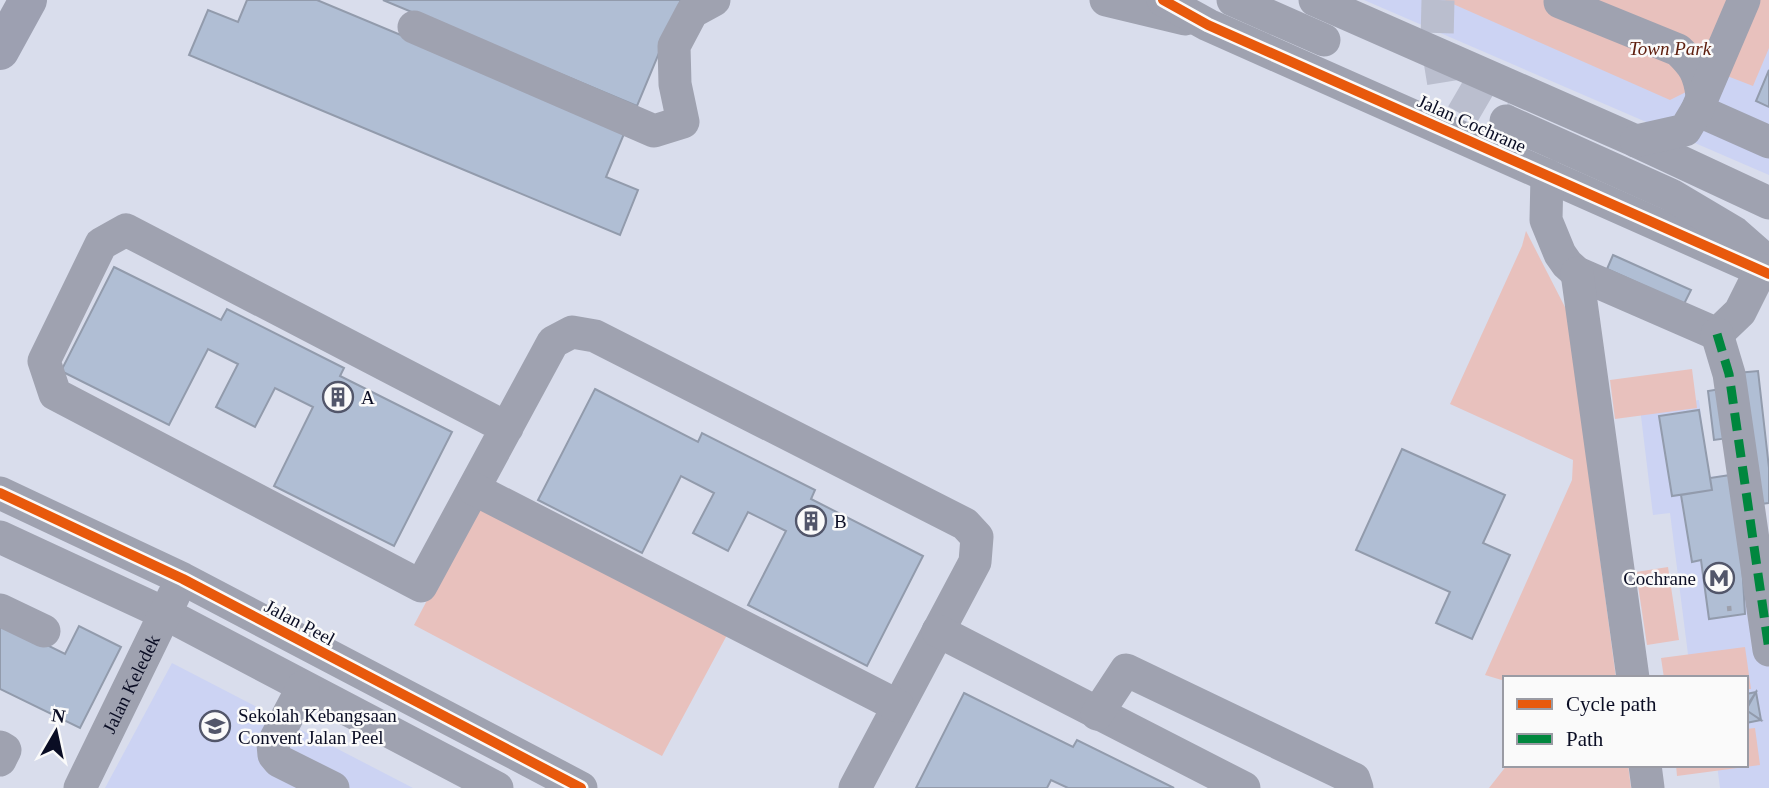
<svg xmlns="http://www.w3.org/2000/svg" width="1769" height="788" font-family="'Times New Roman',serif">
<rect width="100%" height="100%" fill="#d9ddec"/>
<!-- built -->
<path fill="#ccd3f3" d="M1364,0h405v175z
M1699,400l10,77 37,-5 23,169v147h-49l-3,-23h29v-87h-55l-21,-165 -17,2 -13,-107z
M172,663l241,125h-308z"/>
<!-- green -->
<path fill="#e8c1bd" d="M1444,0h325v48l-16,38 -31,-12 -52,26z
M1526,231l41,80 49,367h-111v3l-20,-6 87,-195 1,-20 -123,-56 72,-158z
M1692,369l5,39 -82,11 -5,-39z
M478,504l249,131 -65,121 -248,-131z
M1668,567l11,73 -32,5 -11,-73z
M1745,647l6,42h-5v-11h-82l-3,-20z
M1755,728l5,37 -83,11 -1,-11h70v-36z
M1507,765h121l3,23h-142z"/>
<!-- building -->
<path fill="#b0bed4" stroke="#929bac" stroke-width="2" d="M247,0h70l309,129 -20,48 32,13 -18,45 -431,-180 19,-45 30,12z
M383,0h298l-44,106z
M1769,70v37l-13,-6z
M1613,255l78,35 -7,14 -77,-35z
M114,267l107,53 6,-11 117,59 -4,8 112,56 -58,114 -120,-60 39,-79 -38,-19 -20,39 -39,-20 22,-43 -30,-15 -39,76 -108,-54z
M1758,371l11,97v35l-16,2 -16,-132z
M1739,386l5,50 -30,4 -6,-49z
M595,389l103,53 4,-9 113,57 -4,9 112,57 -56,110 -119,-61 38,-74 -38,-19 -20,39 -35,-18 21,-40 -33,-17 -39,77 -104,-53z
M1699,410l13,80 -40,6 -13,-80z
M1402,449l103,46 -22,48 27,12 -38,84 -36,-16 14,-31 -94,-42z
M1737,474l8,140 -36,5 -8,-59 -9,2 -11,-67 31,-5 -2,-12z
M0,622l65,32 14,-28 42,21 -41,81 -80,-39z
M1756,692l5,28 -15,-10z
M1756,692l-10,15v-13z
M964,693l109,54 4,-7 97,48h-106l-17,-8 -4,8h-131z
M1746,710l15,10 -15,3z"/>
<g fill="none" stroke-linecap="round" stroke-linejoin="round">
<!-- minor-tunnel -->
<path stroke="#babece" stroke-width="33" stroke-dasharray="33 17" stroke-linecap="butt" d="M1438,0l-1,42 7,43 62,36"/>
<!-- path -->
<path stroke="#9c9fab" stroke-width="4.5" stroke-dasharray="5 5" stroke-linecap="butt" d="M1729,606l1,10"/>
<!-- minor -->
<g stroke="#9fa2b0" stroke-width="33">
<path d="M1106,0l79,19"/>
<path d="M1163,0l45,25 561,249"/>
<path d="M1233,0l91,40"/>
<path d="M1315,0l321,141 133,62"/>
<path d="M1560,2l118,48c16,15 21,23 24,45"/>
<path d="M414,27l240,104 29,-9 -8,-38 -1,-38 18,-34 22,-12"/>
<path d="M1697,110l72,32"/>
<path d="M1506,121l165,74 64,38 34,30"/>
<path d="M1636,141l49,-11 12,-20 47,-110"/>
<path d="M1547,175l-1,45 14,34 7,10 10,9 140,61 23,-22 21,-42"/>
<path d="M1577,273l56,405"/>
<path d="M1717,334l12,40 40,276"/>
<path d="M507,428l-381,-198 -25,14 -57,117 11,33 366,192 132,-244 19,-10 23,4 370,188 12,13 -2,25 -120,226"/>
<path d="M474,489l424,217"/>
<path d="M0,493l183,86 398,209"/>
<path d="M0,537l164,76 333,175"/>
<path d="M0,610l44,21"/>
<path d="M938,631l306,157"/>
<path d="M303,687l-30,57 1,11 5,6 54,27"/>
<path d="M1097,714l29,-44 228,109 3,9"/>
<path d="M0,747l5,3 -5,10"/>
<path d="M1645,765l3,23"/>
<path id="s1" d="M80,788l94,-193"/>
</g>
<!-- highway -->
<path stroke="#9da0b1" stroke-width="38" d="M0,51l28,-51"/>
<!-- quiet -->
<path stroke="#00873e" stroke-width="9" stroke-dasharray="18 9" stroke-linecap="butt" d="M1717,334l12,40 40,276"/>
<!-- cycleway casing -->
<g stroke="#fafafa" stroke-width="15">
<path id="cycleway" d="M1163,0l45,25 561,249
M0,493l183,86 398,209"/>
</g>
<!-- cycleway -->
<use href="#cycleway" stroke="#e8590c" stroke-width="10"/>
</g>
<!-- icons -->
<defs>
<g id="building-ring" transform="scale(1.575)"><circle r="9.5" fill="#fafafa" stroke="#52566a" stroke-width="1.5"/><path d="M-4-6H4V6H1V3H-1V6H-4ZM-2.5-4.3h1.7v1.8h-1.7ZM.8-4.3h1.7v1.8H.8ZM-2.5-1h1.7V.8h-1.7ZM.8-1h1.7V.8H.8Z" fill="#52566a"/></g>
<g id="metro-ring" transform="scale(1.575)"><circle r="9.5" fill="#fafafa" stroke="#52566a" stroke-width="1.5"/><path d="M-5.5 5V-5H-3L0 0L3-5H5.5V5H3V-.5L0 4L-3-.5V5Z" fill="#52566a"/></g>
<g id="school-ring" transform="scale(1.575)"><circle r="9.5" fill="#fafafa" stroke="#52566a" stroke-width="1.5"/><path d="M0-5L7-2L0 1L-7-2ZM-4 1L0 2.5L4 1V4Q0 6-4 4Z" fill="#52566a"/></g>
</defs>
<g fill-rule="evenodd">
<use href="#building-ring" x="338" y="397"/>
<use href="#building-ring" x="811" y="521"/>
<use href="#metro-ring" x="1719" y="578"/>
<use href="#school-ring" x="215" y="726"/>
</g>
<g text-anchor="middle" stroke-width="5" stroke-linejoin="round" paint-order="stroke">
<!-- park labels -->
<g font-size="19" font-style="italic" fill="#5e1e0e" stroke="#fafafa">
<text x="1670" y="55">Town Park</text>
</g>
<!-- street labels -->
<g font-size="19" fill="#0a0d24" stroke="#fafafa">
<text transform="translate(1472 123) rotate(24)" y="7">Jalan Cochrane</text>
<text transform="translate(300 622) rotate(28)" y="7">Jalan Peel</text>
<text dy="7" stroke="none"><textPath href="#s1" startOffset="116">Jalan Keledek</textPath></text>
</g>
<!-- poi labels -->
<g font-size="19" fill="#0a0d24" stroke="#fafafa" text-anchor="start">
<text x="361" y="404">A</text>
<text x="834" y="528">B</text>
<text x="1696" y="585" text-anchor="end">Cochrane</text>
<text x="238" y="722">Sekolah Kebangsaan<tspan x="238" dy="22">Convent Jalan Peel</tspan></text>
</g>
</g>
<!-- legend -->
<rect x="1503" y="676" width="245" height="91" fill="#fafafa" stroke="#9a9ba4" stroke-width="2"/>
<rect x="1517" y="699" width="35" height="10" fill="#e8590c" stroke="#9a9ba4" stroke-width="2"/>
<text x="1566" y="711" font-size="21" fill="#0a0d24">Cycle path</text>
<rect x="1517" y="734" width="35" height="10" fill="#00873e" stroke="#9a9ba4" stroke-width="2"/>
<text x="1566" y="746" font-size="21" fill="#0a0d24">Path</text>
<!-- north arrow -->
<g transform="translate(56 732) rotate(9)" stroke="#fafafa" stroke-width="5" paint-order="stroke">
<path d="M0-5L12 26L0 18L-12 26Z" fill="#0a0d24"/>
<text y="-10" font-size="19" font-weight="bold" text-anchor="middle" fill="#0a0d24">N</text>
</g>
</svg>
